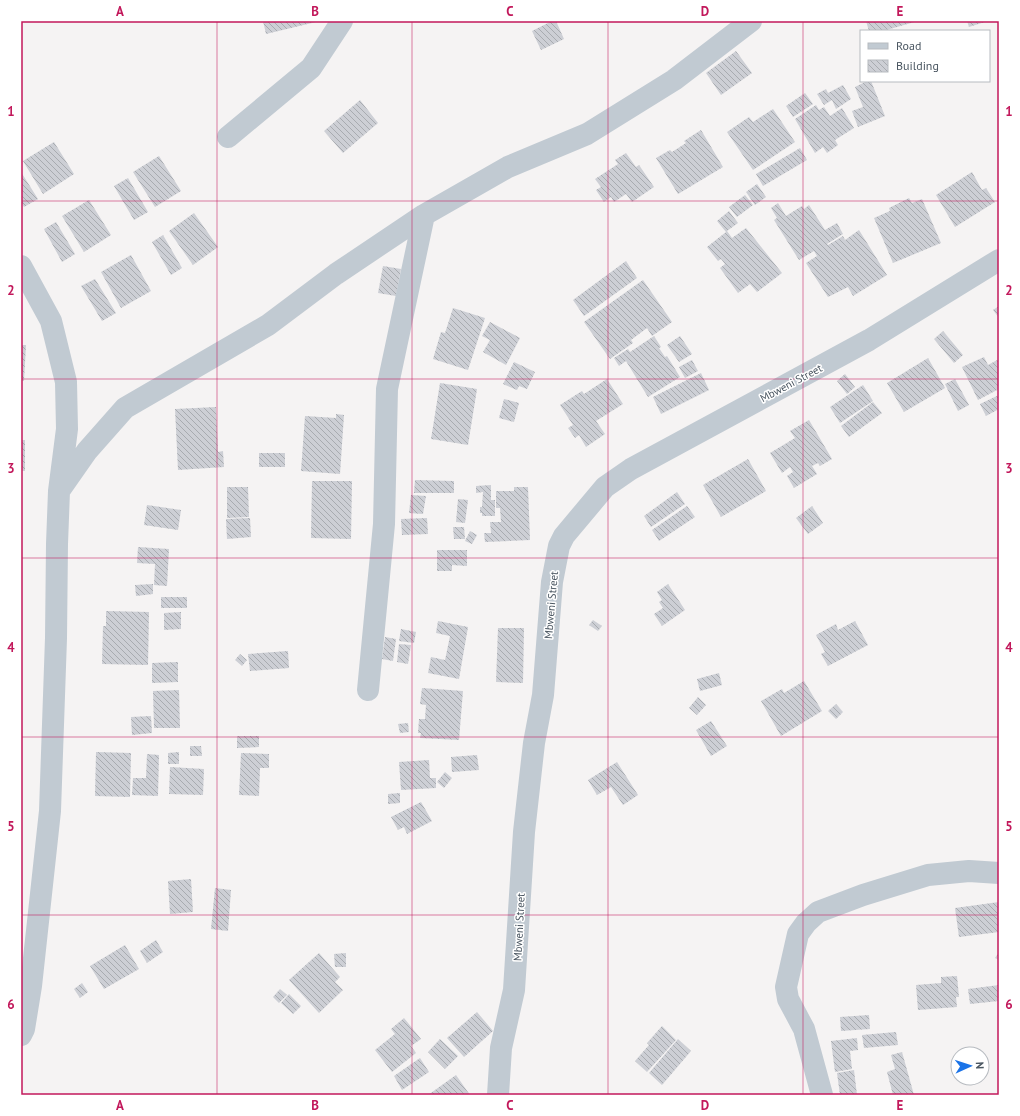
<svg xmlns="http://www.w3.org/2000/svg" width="1020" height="1116" font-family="'PT Sans',sans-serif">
<defs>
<pattern id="building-back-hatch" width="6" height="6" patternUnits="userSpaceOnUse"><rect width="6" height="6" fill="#cdcfd5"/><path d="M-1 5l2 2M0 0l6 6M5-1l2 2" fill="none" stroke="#a8abb0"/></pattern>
</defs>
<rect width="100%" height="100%" fill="#f5f3f3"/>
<!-- building -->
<path fill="url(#building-back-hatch)" d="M263,21h53v1l-50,12z
M552,21h4l8,18 -23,11 -9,-19z
M866,21h52l-35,10h-14z
M967,21h21l-19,6z
M736,51l16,22 -31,22 -15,-22z
M867,81h4l14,35 -27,11 -6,-16 11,-4 -8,-20z
M843,85l8,14 -15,10 -4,-9 -8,5 -7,-11 9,-5 2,4z
M805,93l8,11 -20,13 -7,-11z
M360,100l18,23 -35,30 -19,-22z
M816,105l3,5 5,-3 6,9 12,-8 12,20 -19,12 3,5 -11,8 -4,-6 -8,6 -20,-34z
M773,109l22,33 -42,28 -26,-38 22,-15 4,5z
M701,130l22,37 -45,27 -22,-36 14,-8 2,2 14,-9 -2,-2z
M54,142l20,32 -31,20 -20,-33z
M800,148l7,12 -44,26 -7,-12z
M626,153l10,14 3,-2 15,22 -22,15 -6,-8 -12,8 -3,-5 -7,5 -8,-12 5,-3 -6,-8 23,-15 -3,-4z
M159,156l22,35 -26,16 -22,-35z
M21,172l17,27 -14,8 -3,-5z
M972,172l10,18 4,-2 9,14 -40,25 -19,-32z
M128,178l20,34 -14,8 -20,-34z
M757,184l9,13 -11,8 -9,-13z
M745,195l8,10 -16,12 -8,-10z
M909,198l3,5 10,-4 19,44 -48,20 -19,-45 16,-7 -1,-3z
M89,200l22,35 -27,17 -22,-36z
M778,203l8,13 16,-10 2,3 5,-4 16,25 12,-7 6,11 -16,10 1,1 15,-9 2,4 14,-10 28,45 -34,21 -5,-9 -20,10 -22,-34 11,-7 -3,-5 -15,9 -25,-40 3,-2 -6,-10z
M729,211l9,12 -11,8 5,7 14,-10 36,45 -25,19 -7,-8 -12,9 -18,-25 5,-4 -4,-5 -3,2 -11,-14 19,-15 -9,-11z
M194,213l24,34 -25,18 -24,-34z
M56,222l19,32 -13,8 -18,-33z
M163,235l19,33 -11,7 -19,-33z
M131,255l20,36 -30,17 -20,-36z
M626,261l11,17 -53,38 -11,-16z
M383,266l18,3 -5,27 -18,-3z
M95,279l21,34 -14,8 -21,-35z
M643,280l29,42 -20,14 -5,-8 -16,12 2,3 -23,16 -26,-37z
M999,306v12l-6,-8z
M453,308l32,10 -17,52 -35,-11 8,-27 4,1z
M490,322l30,16 -14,27 -23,-13 7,-12 -8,-4z
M943,331l20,24 -9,8 -20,-24z
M654,336l7,11 -2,1 6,9 2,-1 13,21 -32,20 -22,-36 -7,5 -5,-8 14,-9 2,3z
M680,336l12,18 -13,8 -12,-17z
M21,345h5l-2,36h-3z
M984,357l4,8 11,-6v30l-21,11 -16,-33z
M928,358l17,30 -41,24 -17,-29z
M692,360l6,11 -13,7 -6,-11z
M514,362l21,10 -8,17 -8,-3 -2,4 -14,-6z
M701,373l8,17 -48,24 -8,-17z
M845,374l10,13 -8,7 -10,-13z
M607,379l16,25 -27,17 9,13 -19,13 -7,-12 -4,3 -7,-10 5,-3 -13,-20 22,-14 2,3z
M955,379l14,26 -11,6 -13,-27z
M440,383l37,6 -9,56 -37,-6z
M863,385l10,16 -33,22 -10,-16z
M999,395v14l-13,7 -6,-12z
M504,399l15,4 -5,19 -15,-4z
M873,402l9,11 -33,24 -8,-11z
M216,407l2,45 5,-1 1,16 -46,3 -3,-61z
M336,414l8,1 -4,59 -39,-3 4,-55 31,2z
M809,420l23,39 -12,7 -2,-3 -6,3 5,8 -23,14 -7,-12 6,-4 -3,-5 -8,6 -12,-20 25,-15 -5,-7z
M21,440h4v31h-4z
M259,453h26v14h-26z
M748,459l18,32 -45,26 -18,-32z
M415,480l39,1v12h-40z
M312,481h40l-1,58 -40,-1z
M491,485v15h4v16h-13v-3h-2v-6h2l1,-15 -7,1v-7z
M227,487h21l1,30 -22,1z
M514,487h14l2,53 -45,2 -1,-9h7l-1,-11h11l-1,-14h-4v-17h18z
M677,492l8,12 -34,23 -7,-11z
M411,495l15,1 -3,18 -14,-1z
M458,499l10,1 -3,23 -9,-1z
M147,505l34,5 -3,20 -34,-5z
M687,506l8,11 -36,24 -7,-11z
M812,506l11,17 -15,11 -12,-16z
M250,518l1,19 -24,2 -1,-20z
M427,518l1,16 -26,1 -1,-16z
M453,527h11l1,12h-11z
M470,531l7,4 -5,9 -7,-3z
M138,547l31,2 -2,37 -13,-1 1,-21 -18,-1z
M437,550h30v16l-15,-1v6h-15z
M153,584v10l-17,2 -1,-11z
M668,584l17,26 -23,16 -8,-12 9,-6 -4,-6 3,-2 -5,-8z
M161,597h26v11h-26z
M106,611l43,1 -1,53 -46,-1 1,-38h3z
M181,612v17l-17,1v-17z
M593,620l9,6 -4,5 -9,-6z
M438,621l30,6 -9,52 -31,-6 3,-16 14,3 5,-24 -14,-3z
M855,621l13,24 -40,21 -7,-12 4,-2 -9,-17 20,-11 2,6z
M498,628h26l-1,55 -27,-1z
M401,629l15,3 -2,11 -15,-2z
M385,637l11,2 -3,22 -11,-2z
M399,644l12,1 -3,19 -11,-2z
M288,651l1,17 -39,3 -2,-17z
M240,654l7,6 -5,6 -7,-6z
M178,662v20l-26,1v-20z
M719,673l3,12 -22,6 -3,-12z
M804,681l18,30 -41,25 -20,-35 21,-12 2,4z
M422,688l41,3 -4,49 -39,-2 1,-5h-3l1,-14h6l1,-14 -6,-1z
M179,690l1,38h-26l-1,-37z
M698,697l8,8 -9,10 -8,-7z
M836,704l7,8 -7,7 -8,-8z
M151,716l1,17 -20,2 -1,-18z
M711,721l16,25 -16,10 -15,-26z
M408,723l1,9 -9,1 -2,-9z
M237,736h22v11l-22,1z
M190,746h11l1,10h-12z
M96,752l35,1 -1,44 -35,-1z
M179,752v12h-11v-11z
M241,753l28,1v14h-9l-1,28 -20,-1z
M147,754l12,1 -1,41 -26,-1 1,-17h13z
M477,755l2,15 -27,2 -1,-15z
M429,760l1,18h6v10l-35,2 -2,-28z
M617,762l21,33 -15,10 -12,-18 -14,8 -9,-15z
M170,767l34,2 -1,26 -34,-1z
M445,772l7,6 -8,10 -7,-6z
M400,793v10l-12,1v-10z
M421,802l11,19 -25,13 -3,-7 -6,3 -7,-13z
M191,879l2,33 -23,2 -2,-33z
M215,888l16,2 -3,41 -17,-2z
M999,902v30l-40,5 -4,-29z
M156,940l7,12 -16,11 -7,-12z
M125,945l14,24 -35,20 -14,-23z
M999,952v8l-4,-2z
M319,953l21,24 -5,5 8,8 -24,23 -30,-33z
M346,953v14h-11l-1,-13z
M957,976l2,21h-3l1,10 -39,3 -2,-25 25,-2v-6z
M82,983l6,9 -8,6 -6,-9z
M999,985v16l-29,3 -2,-15z
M280,989l7,6 -8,8 -6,-6z
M289,994l12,12 -8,8 -12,-11z
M477,1012l16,19 -29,26 -17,-19z
M869,1015l1,14 -29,2 -1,-14z
M404,1018l17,21 -10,7 5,7 -24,19 -17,-22 20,-16 -4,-5z
M662,1026l14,14 -29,32 -12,-11 14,-16 -2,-2z
M896,1032l2,13 -34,3 -2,-13z
M857,1038l1,12 -8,1 2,18 -17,3 -4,-31z
M440,1039l18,17 -13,13 -17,-17z
M678,1039l13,12 -29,34 -13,-12z
M902,1052l12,43h-21l-6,-23 8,-3 -4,-14z
M420,1058l9,14 -27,18 -8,-14z
M854,1070l3,25h-17l-3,-22z
M456,1075l14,20h-42z"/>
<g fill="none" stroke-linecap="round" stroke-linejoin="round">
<!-- street -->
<path stroke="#c1cad2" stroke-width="22" d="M228,137l83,-69 31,-47
M21,266l30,55 15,61 1,47 -8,62 -2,53 -1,94 -6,173 -19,175 -7,43 -3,6
M59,491l28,-40 38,-43 143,-83 68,-51 88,-59 84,-48 79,-33 87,-54 77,-59
M368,690l16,-166 3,-135 37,-174
M498,1095l3,-47 13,-58 10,-158 10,-89 9,-48 9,-113 7,-36 5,-10 41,-49 26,-18 238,-129 130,-80
M822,1095l-18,-66 -16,-30 -2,-12 12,-53 8,-11 12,-11 45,-17 65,-20 41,-4 30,2"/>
</g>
<!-- grid -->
<path fill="none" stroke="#c2185b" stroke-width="1" stroke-opacity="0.55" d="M217,21v1074M412,21v1074M608,21v1074M803,21v1074M21,201h978M21,379h978M21,558h978M21,737h978M21,915h978"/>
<g text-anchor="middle" stroke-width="3" stroke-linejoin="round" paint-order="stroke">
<!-- street labels -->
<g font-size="11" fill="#4a5661" stroke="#fff">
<text transform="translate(791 383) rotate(-28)" y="4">Mbweni Street</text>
<text transform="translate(551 605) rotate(-85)" y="4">Mbweni Street</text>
<text transform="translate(519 927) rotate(-87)" y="4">Mbweni Street</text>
</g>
</g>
<!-- border -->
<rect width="1020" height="1116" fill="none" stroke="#ffffff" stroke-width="44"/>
<!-- legend -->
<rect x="860" y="30" width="130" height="52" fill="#ffffff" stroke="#b7bbc0"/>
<rect x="868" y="43" width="20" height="6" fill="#c1cad2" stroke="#b7bbc0"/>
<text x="896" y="50" font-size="12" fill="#4a5661">Road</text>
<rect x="868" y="60" width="20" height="12" fill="url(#building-back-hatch)" stroke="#b7bbc0"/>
<text x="896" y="70" font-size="12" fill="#4a5661">Building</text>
<!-- north arrow -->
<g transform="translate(970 1066) rotate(87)"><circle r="19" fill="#ffffff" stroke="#b7bbc0"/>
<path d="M0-3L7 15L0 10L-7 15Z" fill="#1a73e8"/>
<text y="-6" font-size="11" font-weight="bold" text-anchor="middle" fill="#4a5661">N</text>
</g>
<rect x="22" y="22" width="976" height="1072" fill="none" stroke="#c2185b" stroke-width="1.5"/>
<g font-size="13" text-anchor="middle" font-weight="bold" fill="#c2185b">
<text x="120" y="16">A</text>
<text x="315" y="16">B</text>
<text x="510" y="16">C</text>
<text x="705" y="16">D</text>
<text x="900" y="16">E</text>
<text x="11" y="116">1</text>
<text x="1009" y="116">1</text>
<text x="11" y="295">2</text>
<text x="1009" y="295">2</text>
<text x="11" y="473">3</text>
<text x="1009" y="473">3</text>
<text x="11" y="652">4</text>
<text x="1009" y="652">4</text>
<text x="11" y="831">5</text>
<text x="1009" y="831">5</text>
<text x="11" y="1009">6</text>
<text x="1009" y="1009">6</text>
<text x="120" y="1110">A</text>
<text x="315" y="1110">B</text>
<text x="510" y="1110">C</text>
<text x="705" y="1110">D</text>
<text x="900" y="1110">E</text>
</g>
</svg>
